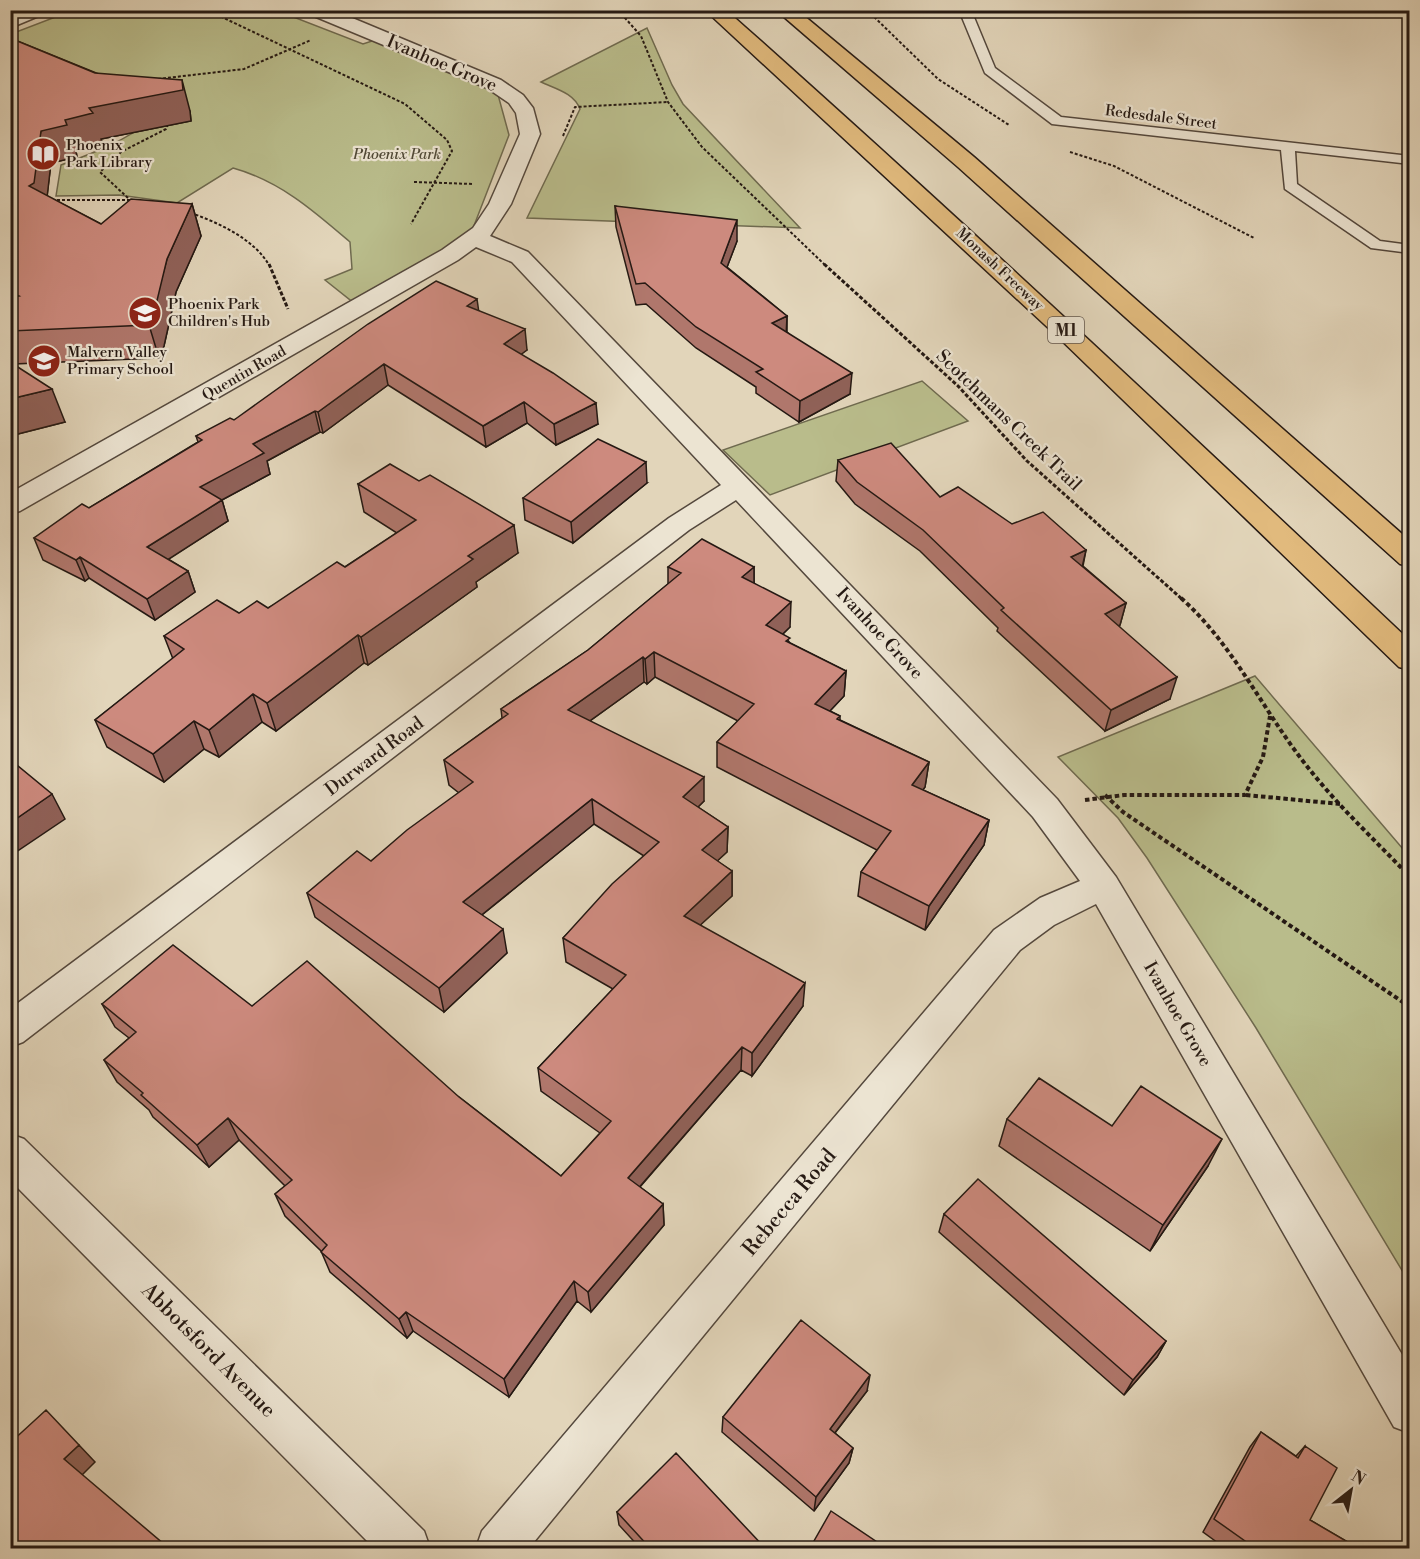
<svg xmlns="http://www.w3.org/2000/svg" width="1420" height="1559" font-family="'Libre Bodoni',serif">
<rect width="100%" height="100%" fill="#e2d5ba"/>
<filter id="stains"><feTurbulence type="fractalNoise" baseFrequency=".00333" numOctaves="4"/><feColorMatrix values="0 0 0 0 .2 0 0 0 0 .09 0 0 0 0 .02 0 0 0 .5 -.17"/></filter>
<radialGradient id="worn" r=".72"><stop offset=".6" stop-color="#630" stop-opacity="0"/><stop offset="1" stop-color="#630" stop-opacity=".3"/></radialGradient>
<!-- green -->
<path fill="#b9bc8b" stroke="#6f6a4f" stroke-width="1.5" d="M71,11h207l85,33 12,-4 122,51 12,44 -39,101 -116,67 -29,-23 27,-11 -2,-27c-36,-31 -70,-61 -117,-74l-56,35 -58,-8 -63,1 5,-31c32,-12 63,-23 90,-45l-140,-66v-20z
M647,28l25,57 11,19 117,124 -273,-10 53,-109c-6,-16 -24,-20 -39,-27z
M922,381l46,40 -198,74 -47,-45z
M1255,676l154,180v426l-153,-254 -109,-170 -29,-40 -60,-61z"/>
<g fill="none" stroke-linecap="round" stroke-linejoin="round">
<!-- service casing -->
<g stroke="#54483d" stroke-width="3">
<path id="service" d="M35,10h18l-43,18v-7z
M959,10h12l24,58 66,49 349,39v8l-115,-13 2,33 83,57 30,4v8l-39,-5 -86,-59 -4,-39 -229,-26 -67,-51z"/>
</g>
<!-- minor casing -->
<g stroke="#54483d" stroke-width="3">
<path id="minor" d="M307,10h26l168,70 22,15 10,13 7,26 -29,70 -21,32 38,16 529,547 59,78 294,491v65l-16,-6 -298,-523 -42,21 -34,25 -491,598h-53l6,-17 512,-601 46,-32 40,-17 -47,-64 -297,-317 -47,30 -666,512 -13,5v-38l659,-491 52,-33 -209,-223 -36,-15 -18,13 -438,251 -10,3v-21l432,-243 31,-22 16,-24 31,-70 -4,-21 -7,-10 -22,-15 -178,-74z
M10,1134l14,5 400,392 6,17h-56l-364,-368z"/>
</g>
<!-- motorway casing -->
<g stroke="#251913" stroke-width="3">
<path id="motorway" d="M705,10h21c232,206 458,418 684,631v29l-11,-3 -342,-331z
M776,10h21l177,147 436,384v25l-10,-2 -442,-397z"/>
</g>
<!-- path-far2 -->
<path stroke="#251913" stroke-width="2" stroke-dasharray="3 2" stroke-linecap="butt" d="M207,10l198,94 42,36 5,11 -41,73
M618,10l23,26 27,66 34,45 123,118
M867,10l71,69 71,46
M158,79l86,-10 67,-29
M563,136l12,-29 93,-5
M1070,152l44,14 140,72
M414,182l59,2
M128,198l-28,-26 21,-20 45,-23 3,-8
M52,200h83
M191,213c28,10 63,26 78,52"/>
<!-- path-far1 -->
<path stroke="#251913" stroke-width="3" stroke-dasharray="4 2" stroke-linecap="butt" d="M269,264l19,45
M824,264l134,122 69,75 156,139"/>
<!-- path -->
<path stroke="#251913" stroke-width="4" stroke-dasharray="4.5 3" stroke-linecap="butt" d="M1181,598c54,48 84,117 129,172 30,38 67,72 100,107
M1105,795l18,17 287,195
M1246,795l94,9
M1085,800l39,-5h121l18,-38 7,-41"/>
<!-- service -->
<use href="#service" fill="#ece4d2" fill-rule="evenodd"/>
<!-- minor -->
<use href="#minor" fill="#ece4d2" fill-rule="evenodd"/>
<!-- motorway -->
<use href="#motorway" fill="#e1ba7d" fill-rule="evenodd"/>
</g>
<!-- wall -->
<path fill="#b0776c" stroke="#251913" stroke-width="1.5" d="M413,10h26l-12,6z
M10,38l180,73 1,10 -90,18 2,6 -27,6 1,6 -26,6 -4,33 54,28 91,-20 9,32 -25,56 -12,54 -5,12 -145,6 51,58 -55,14z
M615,206l122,35 -10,26 60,49v16l63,62 -51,28 -43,-29v-6l-60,-39 -50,-44 -10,1 -20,-78z
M478,310l49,40 -6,4 77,70 -42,21 -29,-22 -41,24 -98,-62 -65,48 -3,-1 -53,29 3,13 -48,26 6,21 -60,38 20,12 7,21 -40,28 -66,-42 -4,3 -42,-21 -9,-22 55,-30 109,-66 -2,-6 38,-16z
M838,460l102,37 72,27 74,26 -3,16 43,37 -6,22 -1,1 51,73 -65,32 -108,-100 1,-3 -78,-77 -65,-47 -19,-23z
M647,483l-74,60 -48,-23 -2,-22z
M358,484l160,69 -42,29 1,5 -109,78 -4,-2 -88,68 -14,-9 -43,35 -15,-8 -40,33 -57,-35 -12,-27 78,-61 -9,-23 75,-23 29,-5 77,-41 52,-34 -33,-21z
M668,567h86v16l36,44 -7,7 7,9 56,28 -2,25 -14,15 10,5v4l89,42 -4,25 -2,3 66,30 -5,25 -59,85 -67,-34 3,-24 16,-22 -160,-83v-25l21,-21 -83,-44 -8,7 -3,-2 -54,39 114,80 -6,6 30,20 -1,25 -10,9 15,10v25l-32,29 103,81 -51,70 -11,-6 -101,117 23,17 1,21 -73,87 -14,-11 -68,96 -96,-66 -6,7 -77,-66 -9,-21 -36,-35 -10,-22 10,-8 -46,-46 -30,27 -56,-50 -4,-7 -32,-28 -13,-22 25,-22 -14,-11 -13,-23 150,2 207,91 102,79 39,-43 -59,-42 -3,-23 75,-79 -47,-27 -3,-24 81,-82 -50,-32 -112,91 25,38 -63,59 -129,-95 -8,-24 64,-32 88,-68 -10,-8 -5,-25 58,-42 -1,-9 87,-59 80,-66z
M1007,1119l105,7 96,40 -58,85 -151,-105z
M944,1214l222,127 -9,16 -33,38 -185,-163z
M867,1391l-32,42 18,15 -4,15 -35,48 -92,-79 1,-15z
M1261,1432l35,24 9,-10 5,74 48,28h-133l-22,-16 47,-85z
M617,1512l148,36h-125l-21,-23z"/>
<!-- shaded-wall -->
<path fill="#906158" stroke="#251913" stroke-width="1.5" d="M427,10h12l-12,6z
M182,80l8,31 1,10 -90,18 2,6 -27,6 1,6 -26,6 -6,52 -16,-29 12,-55 48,-23z
M192,204l9,32 -25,56 -12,54 -5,12 -10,-33 18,-66z
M737,220v21l-16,42v-20z
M477,299l3,21 -13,-14z
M787,316l-1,21 -14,-14z
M525,329l2,21 -20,15 -3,-21z
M384,364l4,21 -65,48 -5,-21z
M852,373l-2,21 -51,28 1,-21z
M52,389l13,33 -55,14v-37z
M524,402l3,21 -41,24 -3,-21z
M596,403l2,21 -42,21 -2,-21z
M315,411l5,21 -53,29 3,13 -63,34 -7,-21 53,-43z
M646,462l1,21 -74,60 -2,-21z
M222,500l6,21 -73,47 -8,-21z
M514,525l4,28 -42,29 1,5 -109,78 -7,-28 107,-81z
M1086,550l-5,22 -10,-15z
M80,557l9,21 -4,3 -9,-21z
M754,567v25l-12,-15z
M188,571l7,21 -40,28 -8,-21z
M791,602l-1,25 -25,24 1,-26z
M1126,603l-6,22 -21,10 6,-21z
M358,635l6,28 -88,68 -9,-28z
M654,652l1,25 -8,7 -2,-25z
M643,657l1,25 -74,53 -2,-25z
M846,671l-2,25 -31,33 2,-25z
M1177,677l-7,22 -65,32 6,-21z
M253,694l9,28 -43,35 -10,-27z
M194,721l10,28 -40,33 -11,-28z
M929,762l-4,25 -17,23 4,-25z
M704,777v24l-21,21v-25z
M52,794l13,25 -55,37v-33z
M592,799l2,25 -126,102 -5,-24z
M989,820l-5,25 -59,85 4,-24z
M728,827l-1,25 -25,23v-25z
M732,871v25l-48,44v-24z
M503,929l4,24 -63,59 -5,-24z
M805,983l-2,23 -51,70v-23z
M742,1047l-1,23 -112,129 -1,-21z
M228,1118l11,22 -30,27 -12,-22z
M1222,1139l-14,27 -58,85 13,-26z
M663,1204l1,21 -73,87 -3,-20z
M574,1281l3,20 -68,96 -5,-18z
M406,1312l7,19 -6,7 -8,-19z
M1166,1341l-9,16 -33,38 9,-15z
M870,1375l-3,16 -40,52 3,-14z
M79,1445l16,17 -14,14 -17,-17z
M853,1448l-4,15 -35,48 2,-14z"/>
<!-- building -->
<path fill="#cd8a7e" stroke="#251913" stroke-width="1.5" d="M10,38l85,35 87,7 1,10 -94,18 4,5 -28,7 2,5 -26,6 -7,52 -5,3 72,38 30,-25 61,5 -25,55 -13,54 -5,12 -139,6v-33l9,-2 -9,-4v-60l3,-9 -3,2z
M615,206l122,14 -16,43 66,53 -15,7 80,50 -52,28 -44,-29 7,-3 -67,-42 -51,-44 -9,1z
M436,281l41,18 -10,7 58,23 -21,15 49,29 43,30 -42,21 -30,-22 -41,24 -99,-62 -66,48 -3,-1 -62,33 11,9 -64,34 22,13 -75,47 41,24 -41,28 -67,-42 -4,3 -42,-22 48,-34 7,4 113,-68 -6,-4 34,-18 4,2 134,-96z
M10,362l42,27 -42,10z
M598,439l48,23 -75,60 -48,-24z
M891,443l49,54 18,-10 54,37 31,-12 43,38 -15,7 55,46 -21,11 72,63 -66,33 -110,-100 3,-2 -81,-78 -66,-48 -19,-22z
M390,464l29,17 11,-6 84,50 -46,31 5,3 -112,78 -3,-2 -91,68 -14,-9 -44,36 -15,-9 -41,33 -58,-34 89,-71 -20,-13 53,-36 22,13 18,-12 11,7 69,-46 8,5 71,-47 -58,-36z
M702,539l52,28 -12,10 49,25 -25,23 24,13 -4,3 60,30 -31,33 25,12 -3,3 92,43 -17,23 77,35 -60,86 -68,-34 30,-41 -174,-89 37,-38 -100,-52 -9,7 -2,-2 -75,53 136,67 -21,20 45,30 -26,23 30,21 -48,45 121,67 -53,70 -10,-6 -114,131 35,26 -75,88 -14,-11 -70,98 -98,-67 -7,7 -78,-67 6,-7 -52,-51 17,-14 -64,-62 -31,27 -56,-50 2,-2 -39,-33 32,-28 -34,-28 71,-59 79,61 55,-45 152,136 102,79 50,-55 -73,-53 88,-93 -63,-37 49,-54 47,-42 -67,-43 -129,103 40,27 -64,59 -132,-95 50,-42 14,10 36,-31 66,-48 -29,-22 64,-46 -7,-5 87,-59 93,-77 -13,-6z
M10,761h2l40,33 -42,29z
M1039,1078l73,48 29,-40 81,53 -59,86 -156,-106z
M978,1179l188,162 -33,39 -189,-166z
M801,1320l69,55 -40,54 23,19 -37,49 -93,-80z
M46,1410l33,35 -15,14 101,86 -2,3h-149l-4,-2v-103z
M1261,1432l37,26 7,-12 32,22 -27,52 48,28h-103l-41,-29z
M676,1453l89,95h-115l-33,-36z
M831,1511l55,37h-76z"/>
<!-- icons -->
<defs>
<g id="library-disc" transform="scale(1.725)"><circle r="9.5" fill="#8f2418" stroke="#ece4d2"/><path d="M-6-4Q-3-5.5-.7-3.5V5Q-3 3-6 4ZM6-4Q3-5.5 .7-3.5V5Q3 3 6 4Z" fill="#fff"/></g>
<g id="school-disc" transform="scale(1.725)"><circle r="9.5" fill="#8f2418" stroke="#ece4d2"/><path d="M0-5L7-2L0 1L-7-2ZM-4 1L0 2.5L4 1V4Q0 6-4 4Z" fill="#fff"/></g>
</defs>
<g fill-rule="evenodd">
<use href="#library-disc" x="43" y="154"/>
<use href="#school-disc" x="145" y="313"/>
<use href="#school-disc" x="44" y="361"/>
</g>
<g text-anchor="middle" stroke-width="4.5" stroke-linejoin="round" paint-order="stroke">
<!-- far-street labels -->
<g font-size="15" fill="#251913" stroke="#ece4d2">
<text transform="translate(1161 117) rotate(7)" y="5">Redesdale Street</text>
<text transform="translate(1000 269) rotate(43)" y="5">Monash Freeway</text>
<text transform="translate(244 373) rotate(-30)" y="5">Quentin Road</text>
</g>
<!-- far-poi labels -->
<g font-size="15" fill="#251913" stroke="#ece4d2" text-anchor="start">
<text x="66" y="150">Phoenix<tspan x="66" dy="17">Park Library</tspan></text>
<text x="168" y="309">Phoenix Park<tspan x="168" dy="17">Children's Hub</tspan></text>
<text x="67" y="357">Malvern Valley<tspan x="67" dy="17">Primary School</tspan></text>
</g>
<!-- far-park labels -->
<g font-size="15" font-style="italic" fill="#514a37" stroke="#ece4d2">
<text x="397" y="159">Phoenix Park</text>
</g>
<!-- shield labels -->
<rect fill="#ece4d2" stroke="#61564c" stroke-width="1.5" x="1048" y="317" width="36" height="26" rx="4.5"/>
<g font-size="16" font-weight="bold" fill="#251913">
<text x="1066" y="336">M1</text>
</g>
<!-- street labels -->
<g font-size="18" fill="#251913" stroke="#ece4d2">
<text transform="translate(442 63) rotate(23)" y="6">Ivanhoe Grove</text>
<text transform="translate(1009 420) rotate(44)" y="6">Scotchmans Creek Trail</text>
<text transform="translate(880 633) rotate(47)" y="6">Ivanhoe Grove</text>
<text transform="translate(374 756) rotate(-37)" y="6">Durward Road</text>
<text transform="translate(1178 1014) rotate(60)" y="6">Ivanhoe Grove</text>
</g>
<!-- near-street labels -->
<g font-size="21" fill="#251913" stroke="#ece4d2">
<text transform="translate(789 1202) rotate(-50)" y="7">Rebecca Road</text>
<text transform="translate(209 1350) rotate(45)" y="7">Abbotsford Avenue</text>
</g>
</g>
<!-- margin -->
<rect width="1420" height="1559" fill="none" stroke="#e2d5ba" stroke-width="36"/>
<rect x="12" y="12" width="1396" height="1535" fill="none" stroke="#251913" stroke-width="3"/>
<rect x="18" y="18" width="1384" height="1523" fill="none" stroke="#251913" stroke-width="1.5"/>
<!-- north arrow -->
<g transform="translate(1351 1490) rotate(31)" stroke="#ece4d2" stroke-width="4.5" paint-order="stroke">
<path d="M0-4.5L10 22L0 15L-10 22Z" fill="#251913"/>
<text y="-9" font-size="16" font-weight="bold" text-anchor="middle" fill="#251913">N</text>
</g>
<rect width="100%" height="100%" filter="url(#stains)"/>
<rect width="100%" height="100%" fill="url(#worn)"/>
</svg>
